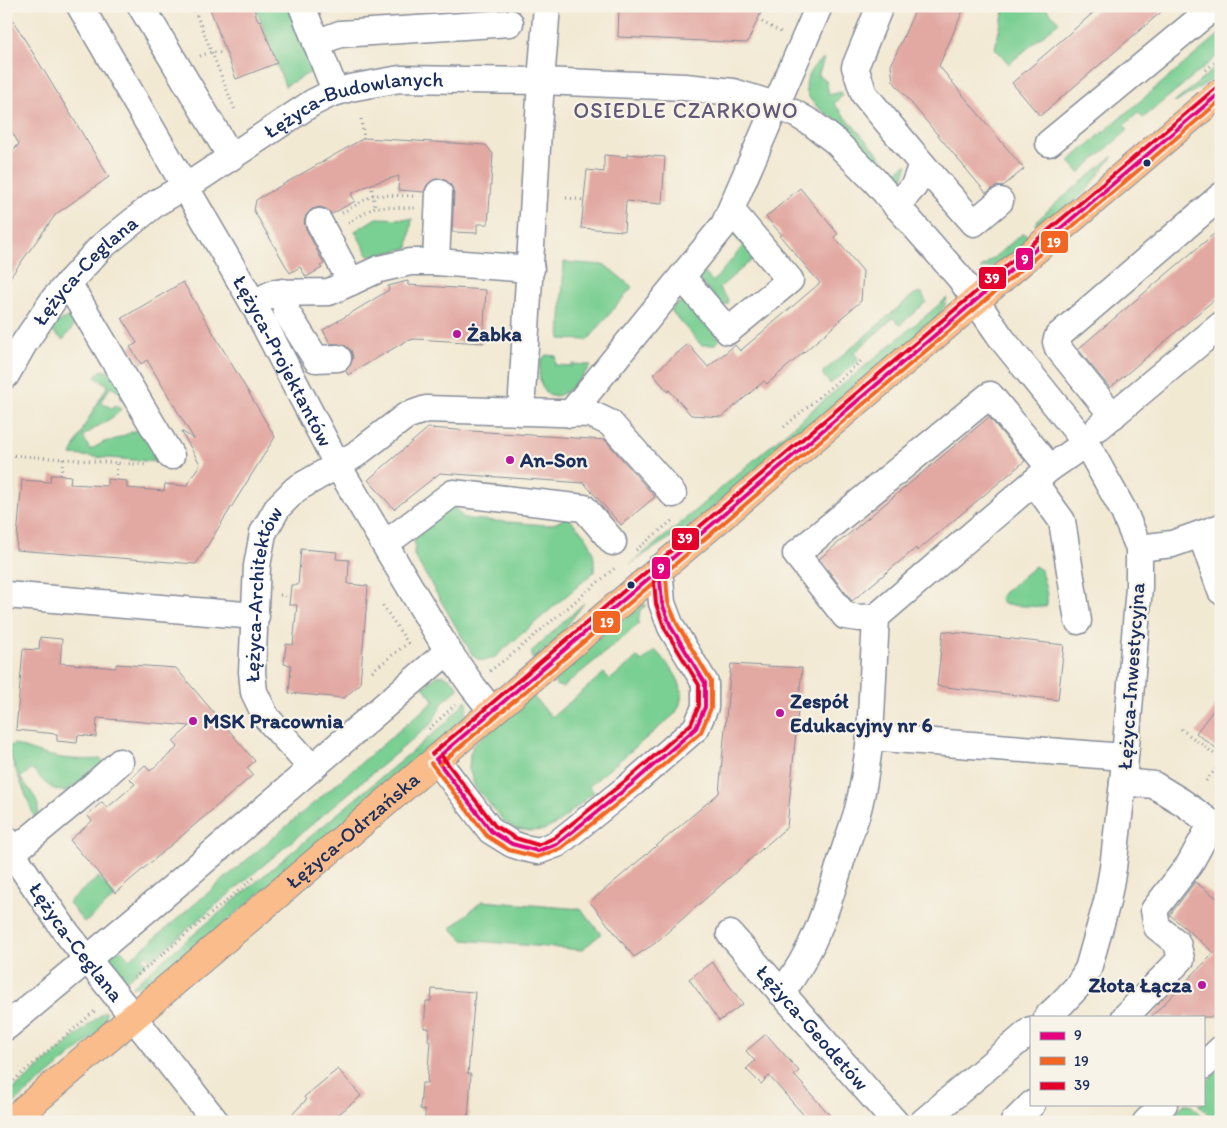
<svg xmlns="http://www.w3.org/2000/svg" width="1227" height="1128" font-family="Itim,sans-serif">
<rect width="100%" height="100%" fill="#f7f3e8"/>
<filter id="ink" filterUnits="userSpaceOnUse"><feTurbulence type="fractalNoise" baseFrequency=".02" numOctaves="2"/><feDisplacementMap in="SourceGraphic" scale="10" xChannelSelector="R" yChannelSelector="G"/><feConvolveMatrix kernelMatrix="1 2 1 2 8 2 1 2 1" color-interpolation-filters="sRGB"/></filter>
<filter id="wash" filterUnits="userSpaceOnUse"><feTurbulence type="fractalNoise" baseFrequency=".0096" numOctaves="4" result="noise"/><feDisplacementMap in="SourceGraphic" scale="20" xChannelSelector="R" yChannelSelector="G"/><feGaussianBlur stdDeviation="1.12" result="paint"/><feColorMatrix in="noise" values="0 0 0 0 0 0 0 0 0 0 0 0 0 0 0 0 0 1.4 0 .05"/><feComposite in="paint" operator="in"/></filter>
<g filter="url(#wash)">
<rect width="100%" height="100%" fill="#f2e9d3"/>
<!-- green -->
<path fill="#7acf93" stroke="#4a7f78" d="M255,6h33l25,65 -28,15z
M1005,6h39l15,16 -50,42 -14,-16z
M1221,33v20l-78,65 -5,-5 -14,12 4,5 -49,43 -10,-12z
M824,59l-6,17 8,4 3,15 12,-3 1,4 -8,8 61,69 10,-8h3l-6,15h-6c-19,-20 -37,-40 -57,-58 -10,-8 -24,-14 -30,-25 -8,-13 2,-33 15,-38z
M1221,63v11l-46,29v-1z
M1113,156l-26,34 -48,42 -4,-9 14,-14z
M376,218l36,1 -4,29 -39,9 -14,-26z
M733,231l32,39 -3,-1 -9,-10 -34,29 9,11v5l-6,2 -24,-28 1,-6 4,-1 10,11 30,-36 -10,-12z
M1022,234h4l4,5c-16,13 -30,28 -50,30z
M564,262l41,3 27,22 -44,53 -28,-1z
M918,293h4l4,9 -26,23 -7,-7 -39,35 5,7 -29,24 -7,-9v-3l90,-77z
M947,298l-2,7 -9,15 -237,199 -69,45 40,-32 141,-121z
M683,301h6l31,38 -6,6h-13l-30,-34 4,-6z
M70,316l9,3 -16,21 -14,-11 9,-7z
M546,355l10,1 -1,9 17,1v-2l19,1c-7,10 -23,30 -36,31 -15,3 -22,-32 -9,-41z
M104,370c12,5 20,19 20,31l-4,-3 2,-4 -11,-7 -10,14 11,8 3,-4 6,4 -5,6 -33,21 7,14 14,-8 9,-2 26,-11c10,6 20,18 22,30l-3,3 -87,-7 14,-30 23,-40 -13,-8 4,-5z
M451,504l12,13 6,2 78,6 9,-2 11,-6c19,18 29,27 27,55l-99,85c-9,4 -16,6 -23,-3l-58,-99 1,-17z
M1035,566l6,4c2,11 9,27 5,37l-40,-2 -5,-3 -1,-4 3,-5z
M584,603l-31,41 -10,8 -4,2 1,2 -6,5 -2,-3v-7z
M640,605h7l-7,5 -2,15 -75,62 -6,-1 -6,-8 78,-66z
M655,650c17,19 37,38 20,64l-86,72 5,6 -36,31 -14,7 -14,1 -15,-2 -11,-8 -29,-34 -6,-18 1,-15 3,-9 58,-51 21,23 52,-44 6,7 27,-23 5,5z
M443,675l8,4 8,9 -16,14 -11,21 -281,237 -5,-5 -3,3 4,5 -25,21c-7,-10 -13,-16 -14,-28l11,-8 11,11 304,-258 -11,-14 14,-11z
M466,700l2,5 -5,16 -313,265 -19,1 316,-265z
M14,744c33,13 52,17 87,15l3,3 -36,29c-17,2 -25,-11 -36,-22l-12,9c12,14 23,25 16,43l-28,-71 2,-4z
M99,877l16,20 -28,24h-4l-15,-19z
M482,901l99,8 20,25 -19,16 -119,-10 -12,-12z
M105,1011l1,2 -2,10 -6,10 -92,77v-14z
M1221,1068v54h-5l-18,-18h5v-19z
M1184,1104h6l17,18h-41z"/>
<g id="blocks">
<!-- building -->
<path fill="#e2a8a2" d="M209,6h44l5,15 2,-1 17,43 -41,16z
M619,6h145l-17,37 -129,-6z
M917,6h48l-26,60 85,103 -22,18 -5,-1 -11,7 -93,-112 -2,-16z
M1101,6h67l-128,110 -28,-33z
M6,9l103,168 -53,37 -50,69v-123l13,-16 -13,-22z
M364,138l122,7 7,9 -5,70h-11v9l-25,-1 2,-38 -2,-7 -5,-6 -7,-3 -7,2 -6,5 -3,7 -26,-2 1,-14 -28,8 -20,10 4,7 -23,13 -6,-5 -6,-2 -8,2 -6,6 -2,7 2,7 18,35 -4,2 2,2 -16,9 -6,-10 -10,6 -36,-62 2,-11z
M627,154l38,3 -3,47 -36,-3 -2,30 -43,-3 6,-58 17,2v-17l23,2z
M800,188l38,46 -4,3 29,34 -2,30 -22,19 1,1 -73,63 -3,-3 -42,36 -31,-2 -22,-25 -1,2 -15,-18 35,-30 20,23 27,-22 5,6 80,-68 -40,-47 2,-1 -16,-18z
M1221,228v66l-111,94 -32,-39z
M408,281v4l78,5 -3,53 -68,-4 -9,2 -58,34 -2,-4 5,-7 2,-7 -2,-7 -7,-5 -14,-2 -7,-13 66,-40 -1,-4z
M183,282l92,155 -79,127 -180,-14 6,-70 28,2 1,-7h10l10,1 -1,8 37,2v-7l20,2v7l37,3 1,-7 21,2 14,-22 -19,-33 13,8 -47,-79 -6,4 -11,-17 7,-4 -15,-25z
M989,417l36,44 -108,90 -1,-3 -64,53 -33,-42z
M428,428l177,12 50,57 -34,28 -37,-42 -144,-10 -46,36 -26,-29z
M301,549l36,3 -1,7 13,1 -1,24 20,2 -8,98 -16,14 -55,-5 2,-28 -7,-1 2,-20 7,1 4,-40h-8l2,-20h7z
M943,631l121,14 -6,55 -121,-14z
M40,637l22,2 -2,24 56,5v-4l60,4 79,93 -8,7 6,7 -138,118 -45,-53 22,-19 -5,-6 7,-6 8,-7 5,6 28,-24 -5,-5 15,-14 5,6 28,-24 -5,-6 17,-15 -93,-8 -1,19 -18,-2 -1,8 -20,-2v-7l-41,-4 7,-81 16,1z
M731,664l71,4 -15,159 -133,117 -20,13 -44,-55 129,-109z
M1221,700v52l-25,-19z
M1195,882l26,19v116h-70l63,-64 -44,-38z
M712,962l31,42 -24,17 -30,-42z
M432,989l43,3 -7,82h3l-3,48h-43v-12l-5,-1 2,-26h5l3,-42h-2l1,-13h-5l2,-27h5z
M766,1034l33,37 -5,4 42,47h-26l-41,-46 -8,8 -15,-15 9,-8 -9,-10z
M338,1069l23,27 -32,26h-44l21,-22 -2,-3z"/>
</g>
</g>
<g filter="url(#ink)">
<use href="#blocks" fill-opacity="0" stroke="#868c98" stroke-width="1"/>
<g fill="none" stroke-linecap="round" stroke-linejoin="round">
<!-- minor casing -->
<g stroke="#868c98" stroke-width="29">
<g id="minor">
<path id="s1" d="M80,6l173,297 85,163 110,185 25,36 19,24"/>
<path d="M141,6l90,151"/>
<path d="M302,6l28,72"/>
<path d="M880,6l-25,61 9,27 58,70 -8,22 -18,20"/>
<path d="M316,43l24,-9 170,-11"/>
<path d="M1049,143l166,-137"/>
<path d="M922,164l52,59 26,-22"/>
<path d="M319,222l32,60"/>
<path d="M436,262l3,-69"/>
<path d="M682,277l46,54 62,-51 -59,-70"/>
<path d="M68,283l103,173"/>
<path d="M283,292l4,21 29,46 22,-1"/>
<path d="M253,303l21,-10 55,-1 50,-23 31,-7h26l95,7"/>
<path id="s2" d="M6,375l17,-30 31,-46 46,-51 56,-45 42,-24 114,-76 18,-9 20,-6 50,-9 141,2 144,6 48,5 42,13 19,8 19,11 22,17 40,40 85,97 42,61 84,104 37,67 16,38v39l-16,195 -10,86 -6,34 -19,67 -11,18 -17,18 -13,12"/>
<path d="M990,395l60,73 -174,149 -16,1 -15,-2 -49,-62z"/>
<path d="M521,412l20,-331 6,-75"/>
<path d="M570,414l154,-189 95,-219"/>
<path d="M1113,416l-55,-68 -2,-6 2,-6 163,-140"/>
<path d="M1099,427l122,-102"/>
<path d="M1050,468l36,-25"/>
<path d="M1034,482l28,39 16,100"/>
<path d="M1201,534l20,57"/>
<path d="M384,542l13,-7 56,-42 131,15 29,34"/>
<path d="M1139,548l33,-4 49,-17"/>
<path d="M6,595l250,21"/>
<path d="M876,617l-6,120 254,20"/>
<path d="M436,759l55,72 21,13 12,4 14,3 19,-7 76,-61 63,-55 9,-21v-24l-34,-56 -9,-24 -3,-35"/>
<path id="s3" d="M311,767l-45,-50 -12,-25 -2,-20 5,-106 6,-33 15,-26 18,-18 59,-34 51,-39 20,-7 165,5 19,9 63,71"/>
<path d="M1123,782l31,3 28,17 39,28"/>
<path id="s4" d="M6,839l6,14 54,79 150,190"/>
<path d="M12,853l81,-67 27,-24"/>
<path id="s5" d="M730,934l165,188"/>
<path d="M781,993c33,-42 45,-82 60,-132 5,-16 11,-32 16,-48 7,-25 10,-50 13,-76"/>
<path d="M1125,1017l56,-58 -4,-16 -20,-16 -3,-17 35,-45 23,-42"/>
<path d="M6,1027l157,-131 285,-245"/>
<path d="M1203,1066l18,-17"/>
<path d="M923,1122l108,-92"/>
<path d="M1014,1122l18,-18"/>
<path d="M1146,1122l18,-18"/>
</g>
</g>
<!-- major casing -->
<g stroke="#868c98" stroke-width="30">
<g id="major">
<path id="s6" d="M10,1122l1211,-1030"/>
</g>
</g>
<!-- path -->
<path stroke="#868c98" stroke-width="3" stroke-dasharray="1 4" stroke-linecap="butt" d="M193,6l42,104
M762,22l19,10
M200,56l11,-4 12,1
M1206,70l15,-13
M361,119l3,19
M6,143l11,4
M371,184l4,23
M566,198l19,2
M342,213l31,-18 41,1
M348,223l27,-16 40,1
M784,427l77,-66
M9,455l139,10
M61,475l2,-16
M116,480l1,-17
M636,550l38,-31
M280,595l10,1
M372,671l36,-28 -27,-40
M490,671l26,-20 100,-84
M429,729l26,-24
M1181,729l40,30
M1206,781l15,-18
M134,978l122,-102
M6,1087l91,-78"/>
<!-- minor -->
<use href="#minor" stroke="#fff" stroke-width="26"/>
<!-- major -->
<use href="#major" stroke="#f9bc8a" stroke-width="28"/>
<!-- bus-1 casing -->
<g stroke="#f7f3e8" stroke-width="8">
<path id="bus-1" d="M436,759l785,-667
M436,759l55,72 21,13 26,7 19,-7 76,-61 63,-55 9,-21v-24l-34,-56 -9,-24 -3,-35"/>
</g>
<!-- bus-2 casing -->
<g stroke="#f7f3e8" stroke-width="8">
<path id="bus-2" d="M431,763l56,73 22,14 28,7 23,-8 77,-61 64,-56 10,-24v-27l-34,-57 -9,-22 -3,-35
M440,764l781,-664"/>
</g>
<!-- bus-3 casing -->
<g stroke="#f7f3e8" stroke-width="8">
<path id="bus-3" d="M432,754l785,-667
M441,755l54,71 20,12 23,7 16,-7 75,-60 62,-54 8,-18v-21l-34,-56 -9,-25 -3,-35"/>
</g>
<!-- bus-1 -->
<use href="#bus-1" stroke="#e5007d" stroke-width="4"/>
<!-- bus-2 -->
<use href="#bus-2" stroke="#f26522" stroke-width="4"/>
<!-- bus-3 -->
<use href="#bus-3" stroke="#e4002b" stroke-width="4"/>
</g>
</g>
<!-- markers -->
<g fill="#1b2f5e" stroke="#f7f3e8" stroke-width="2">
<circle cx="1147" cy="163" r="4.5"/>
<circle cx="631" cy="585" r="4.5"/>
</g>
<g fill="#b5179e" stroke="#f7f3e8" stroke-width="2">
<circle cx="457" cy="334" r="5"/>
<circle cx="510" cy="460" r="5"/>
<circle cx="780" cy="713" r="5"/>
<circle cx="193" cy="721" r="5"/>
<circle cx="1202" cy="985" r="5"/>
</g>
<g text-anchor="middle" stroke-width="4.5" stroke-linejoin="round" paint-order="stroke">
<!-- street labels -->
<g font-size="21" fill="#1b2f5e" stroke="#f7f3e8">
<text dy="7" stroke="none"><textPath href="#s2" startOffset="456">Łężyca-Budowlanych</textPath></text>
<text dy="7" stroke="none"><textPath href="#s2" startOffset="132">Łężyca-Ceglana</textPath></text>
<text dy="7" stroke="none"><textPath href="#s1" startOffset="409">Łężyca-Projektantów</textPath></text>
<text dy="7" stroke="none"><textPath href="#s3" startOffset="194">Łężyca-Architektów</textPath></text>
<text transform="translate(1131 676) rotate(-86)" y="7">Łężyca-Inwestycyjna</text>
<text dy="7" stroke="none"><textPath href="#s6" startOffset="450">Łężyca-Odrzańska</textPath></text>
<text dy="7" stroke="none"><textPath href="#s4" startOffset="125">Łężyca-Ceglana</textPath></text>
<text dy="7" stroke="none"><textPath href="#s5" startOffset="125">Łężyca-Geodetów</textPath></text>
</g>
<!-- poi labels -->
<g font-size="21" font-weight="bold" fill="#1b2f5e" stroke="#f7f3e8" text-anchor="start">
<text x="467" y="341">Żabka</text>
<text x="520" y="467">An-Son</text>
<text x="790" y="708">Zespół<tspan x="790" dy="24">Edukacyjny nr 6</tspan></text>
<text x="203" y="728">MSK Pracownia</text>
<text x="1192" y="992" text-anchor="end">Złota Łącza</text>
</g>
<!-- neighbourhood labels -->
<g font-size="22" letter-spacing="1" fill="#615976" stroke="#f7f3e8">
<text x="686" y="118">OSIEDLE CZARKOWO</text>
</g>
</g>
<g stroke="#f7f3e8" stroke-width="2">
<rect x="1040" y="230" width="29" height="24" rx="5" fill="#f26522"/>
<rect x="1015" y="247" width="19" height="24" rx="5" fill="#e5007d"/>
<rect x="978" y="266" width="29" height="24" rx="5" fill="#e4002b"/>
<rect x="671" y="527" width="29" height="24" rx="5" fill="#e4002b"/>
<rect x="651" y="556" width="20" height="24" rx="5" fill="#e5007d"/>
<rect x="592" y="610" width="29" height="24" rx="5" fill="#f26522"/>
</g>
<g font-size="14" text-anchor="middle" font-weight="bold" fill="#fff">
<text x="1054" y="247">19</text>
<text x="1025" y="264">9</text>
<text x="992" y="283">39</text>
<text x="685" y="543">39</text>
<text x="661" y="573">9</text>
<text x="607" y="627">19</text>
</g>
<!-- margin -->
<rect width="1227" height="1128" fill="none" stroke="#f7f3e8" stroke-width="25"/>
<!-- legend -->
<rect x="1030" y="1016" width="175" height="90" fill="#f7f3e8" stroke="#9fa5b1"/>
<rect x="1040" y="1032" width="25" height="8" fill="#e5007d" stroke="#9fa5b1"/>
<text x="1074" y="1040" font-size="15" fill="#1b2f5e">9</text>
<rect x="1040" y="1057" width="25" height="8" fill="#f26522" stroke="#9fa5b1"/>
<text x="1074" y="1066" font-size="15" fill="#1b2f5e">19</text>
<rect x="1040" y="1082" width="25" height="8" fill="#e4002b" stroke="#9fa5b1"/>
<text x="1074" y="1090" font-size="15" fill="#1b2f5e">39</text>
</svg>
